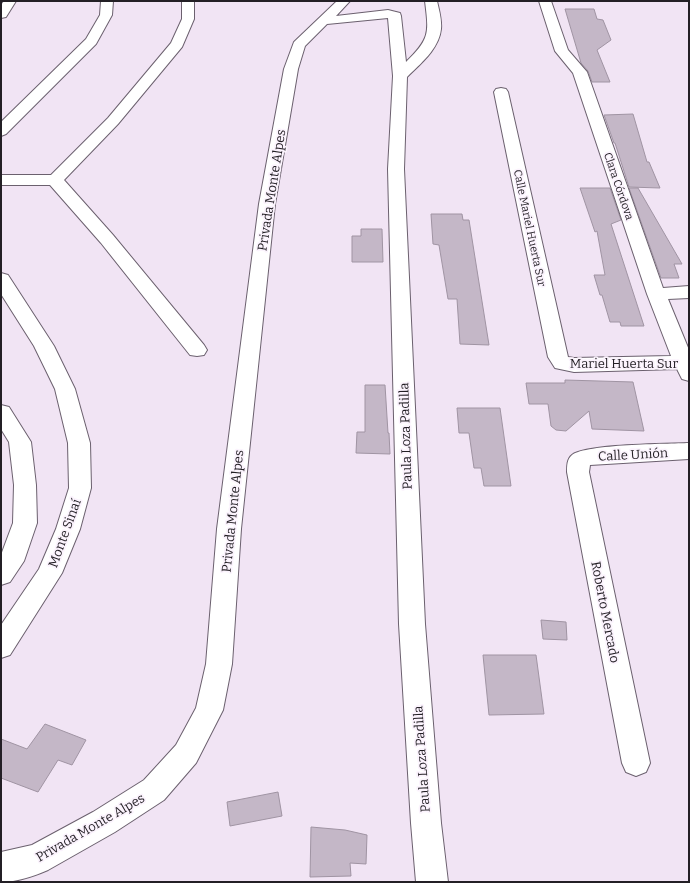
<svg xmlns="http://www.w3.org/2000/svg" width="690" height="883" font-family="Bitter,serif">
<rect width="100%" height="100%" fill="#f1e4f4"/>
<!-- building -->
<path fill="#c4b7c7" stroke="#a094a3" d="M565,9h29l3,10 6,1 8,20 -14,10 13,32h-18l-4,-11 -7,-8z
M633,114l14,48h2l11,26 -31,-1 -14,-44h-1l-10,-28z
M580,188h30l11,32 -10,4 33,102h-23l-1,-4h-10l-8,-27h-2l-6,-20h11l-8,-44 -2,1z
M629,188h9l44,76h-8l5,14h-18z
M431,214h31l1,6h6l20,125 -29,-1 -3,-45h-9l-9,-54 -6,-1z
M361,229h21l1,33h-31v-26h9z
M565,380l68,2 11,49 -52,-2 -3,-18 -23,20 -10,-1 -5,-4 -3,-22h-19l-3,-21h39z
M365,385h20l3,48h1l1,21 -34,-1 1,-21h8z
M457,408h43l11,78h-27l-3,-18h-7l-5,-35h-10z
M541,620l25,2 1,18 -24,-1z
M483,655h53l8,59 -55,1z
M45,724l41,16 -14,25 -14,-5 -20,32 -37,-14v-39l26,10z
M278,792l4,24 -52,10 -3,-24z
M311,827l34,3 22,5 -1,29 -16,-1 1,13 -41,1z"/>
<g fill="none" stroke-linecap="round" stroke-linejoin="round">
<!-- minor casing -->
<g stroke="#6b606e" stroke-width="2">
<path id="minor" d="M4,1h12l-10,16 -5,1v-13z
M101,1h12l-1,14 -16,29 -90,90 -5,2v-14l85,-83 14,-24z
M182,1h12v18l-12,28 -64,77 -54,56 49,55 91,110 3,5 -3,5 -7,1 -7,-1 -89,-112 -51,-58h-49v-10h50l57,-57 63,-75 11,-24z
M337,1h13l-14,15 52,-6 12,3 1,3 5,46c24,-23 23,-29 19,-61h12c2,9 5,19 4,28 -2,20 -21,35 -34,48l-3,92 21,455 16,199 7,59h-32l-5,-59 -12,-199 -11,-455 5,-93 -5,-58 -61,6 -22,22 -7,23 -23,135 -34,325 -9,135 -9,46 -27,53 -32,37 -49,32 -67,38c-14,6 -31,12 -47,12v-30l31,-7 61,-33 51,-32 32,-35 20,-37 10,-44 11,-135 42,-325 25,-135 10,-27z
M539,1h12l17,49 19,22 76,216 26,-2v12l-21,1 21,51v31l-7,-2 -5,-10 -103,3 -19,-4 -7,-11 -54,-265 2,-3 5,-1 5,1 2,3 60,265 6,1 97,-2 -24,-62 -74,-221 -18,-22z
M1,273l7,2 46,71 21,43 15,54 1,45 -11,41 -18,44 -52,82 -9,3v-33l38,-56 17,-40 13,-41 -1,-45 -13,-54 -21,-43 -33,-52z
M1,405l8,2 22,35 5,43 1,38 -13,38 -14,21 -9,3v-30l12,-32 1,-38 -5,-43 -8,-13z
M689,443v16l-99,6 -1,7 61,291 -4,9 -10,4 -10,-4 -4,-9 -55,-291c0,-6 0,-13 5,-17 14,-11 95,-11 117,-12z"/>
</g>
<!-- minor -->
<use href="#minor" fill="#fff" fill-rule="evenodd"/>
</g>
<g text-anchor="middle" stroke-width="3.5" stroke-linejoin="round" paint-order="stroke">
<!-- far-street labels -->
<g font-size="11" fill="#231f25" stroke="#fbf3fd">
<text transform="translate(619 186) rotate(71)" y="4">Clara Córdova</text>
<text transform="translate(530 228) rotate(78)" y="4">Calle Mariel Huerta Sur</text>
</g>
<!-- street labels -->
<g font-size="13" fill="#231f25" stroke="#fbf3fd">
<text transform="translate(271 190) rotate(-81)" y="5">Privada Monte Alpes</text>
<text x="624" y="368">Mariel Huerta Sur</text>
<text transform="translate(405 436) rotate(-92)" y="5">Paula Loza Padilla</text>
<text transform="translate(633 454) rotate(-3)" y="5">Calle Unión</text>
<text transform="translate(232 511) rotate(-84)" y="5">Privada Monte Alpes</text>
<text transform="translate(64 533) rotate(-70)" y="5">Monte Sinaí</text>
<text transform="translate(606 612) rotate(79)" y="5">Roberto Mercado</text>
<text transform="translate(421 759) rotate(-94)" y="5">Paula Loza Padilla</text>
<text transform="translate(90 827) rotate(-30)" y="5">Privada Monte Alpes</text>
</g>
</g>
<!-- border -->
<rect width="690" height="883" fill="none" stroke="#231f25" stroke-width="4"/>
</svg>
